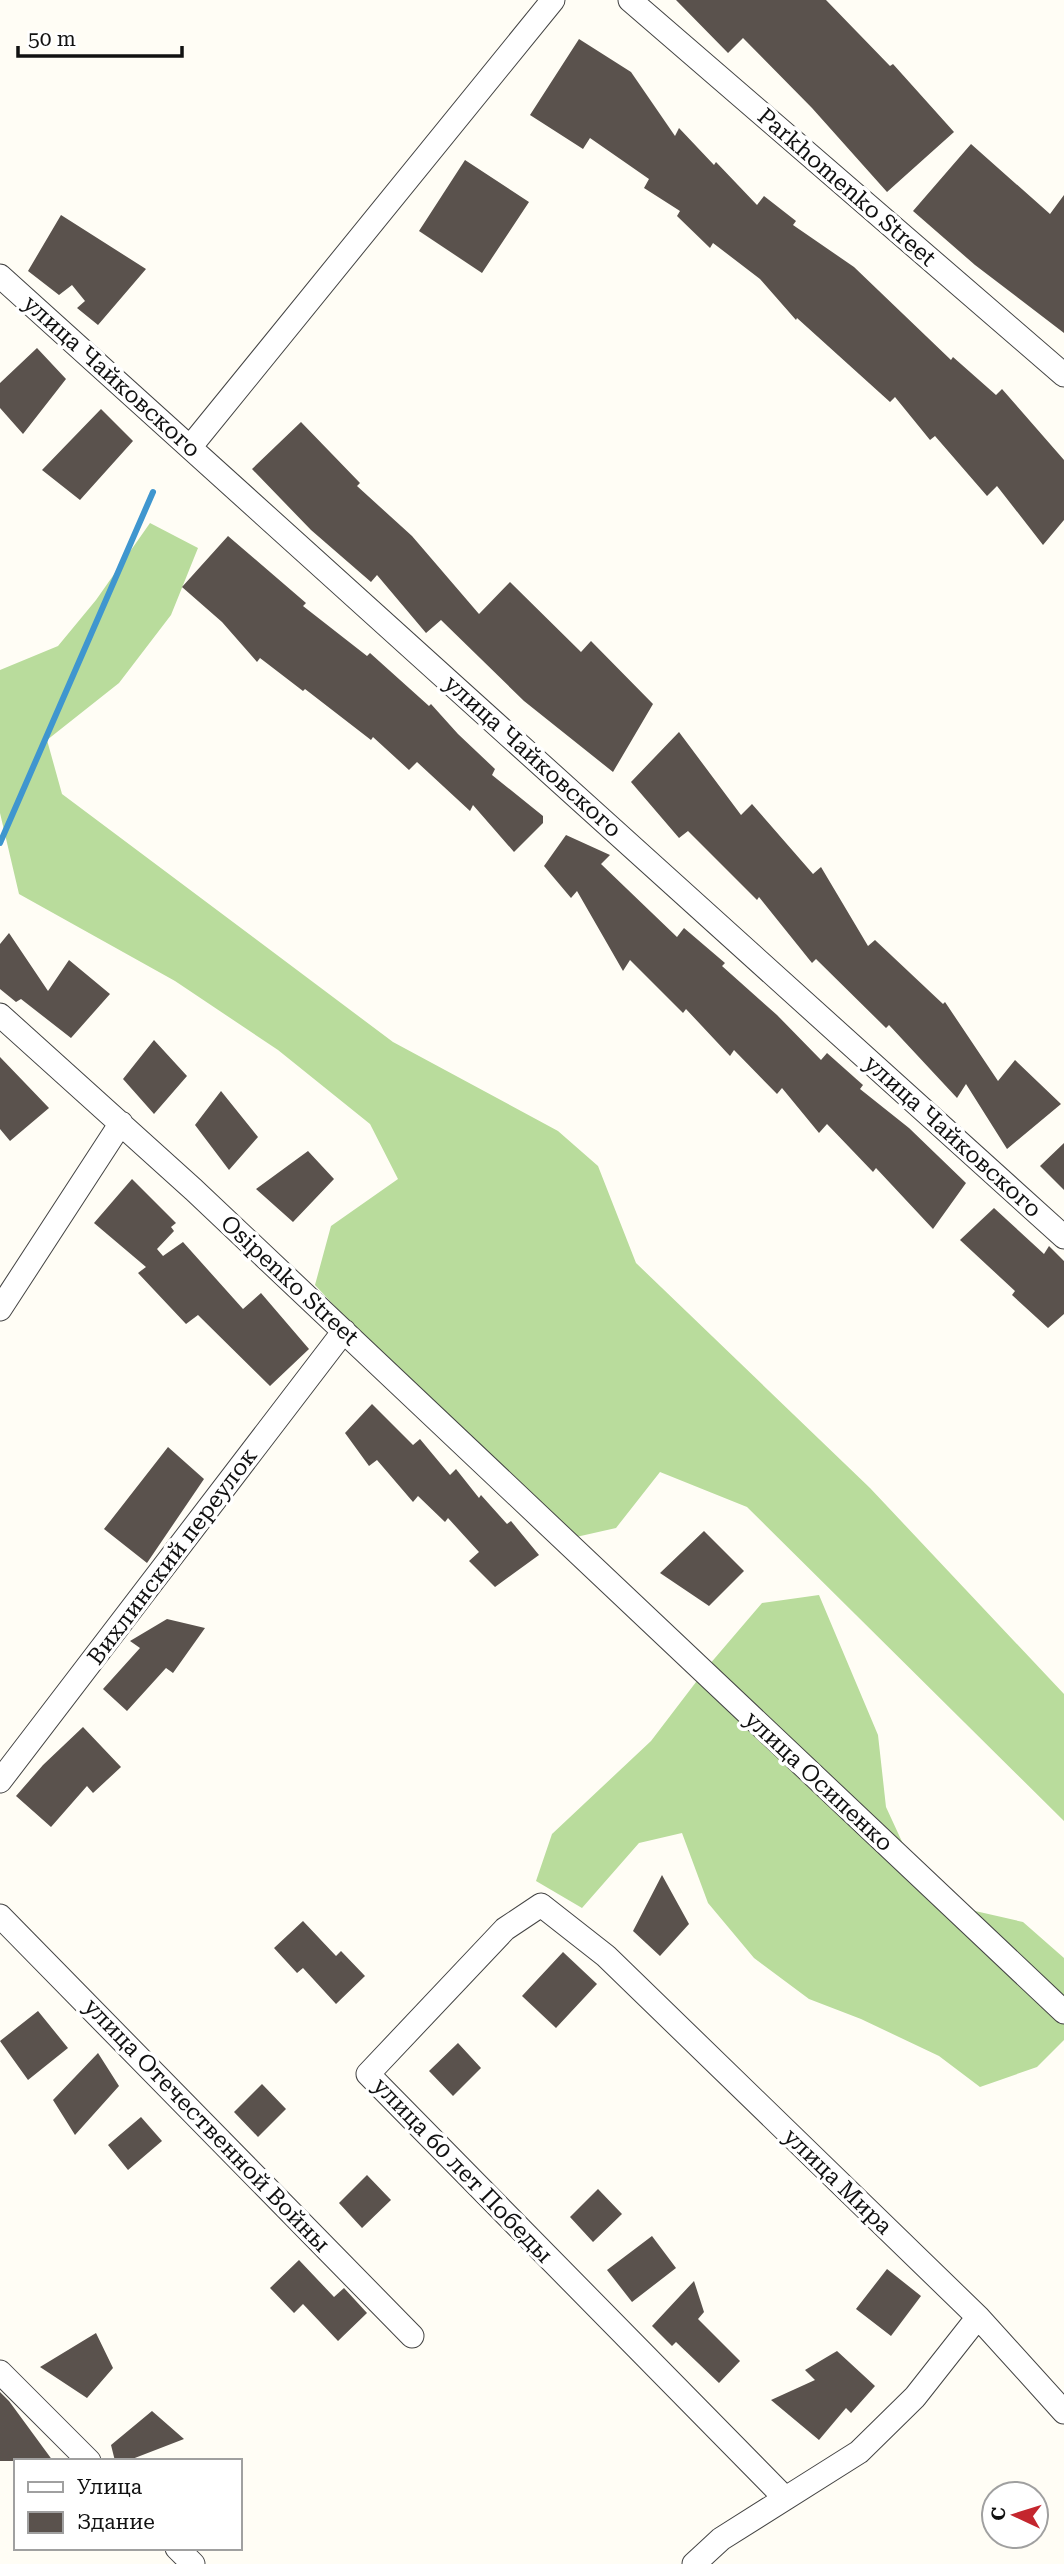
<svg xmlns="http://www.w3.org/2000/svg" width="1064" height="2564" font-family="'Roboto Serif',serif">
<rect width="100%" height="100%" fill="#fffdf5"/>
<!-- forest -->
<path fill="#b9dc9c" d="M150,523l48,25 -27,67 -52,68 -72,57 15,54 331,248 165,89 40,35 38,97 234,225 194,206v127l-317,-314 -87,-35 -44,56 -62,14 -239,-257 16,-59 67,-47 -28,-55 -92,-74 -103,-69 -156,-87 -19,-81v-143l58,-24 38,-46z
M819,1595l59,140 8,72 30,65 46,36 61,14 41,36v82l-27,27 -57,20 -41,-31 -78,-37 -52,-20 -55,-41 -46,-55 -26,-70 -43,10 -57,65 -46,-27 16,-47 99,-93 58,-76 53,-62z"/>
<g fill="none" stroke-linecap="round" stroke-linejoin="round">
<!-- stream -->
<path stroke="#3f96cf" stroke-width="6" d="M0,843l153,-351"/>
</g>
<!-- building -->
<path fill="#5a524d" d="M676,0h150l64,66 3,-2 61,68 -67,60 -75,-84 -69,-70 -15,15z
M579,39l52,33 44,64 4,-8 35,37 2,-3 41,43 7,-9 32,25 -3,4 61,42 97,93 2,-3 43,38 6,-6 62,71v60l-21,25 -46,-59 -10,10 -52,-60 -5,4 -35,-43 -5,5 -93,-84 -1,2 -36,-41 -47,-36 -3,5 -33,-32 3,-5 -36,-23 5,-9 -59,-41 -7,11 -53,-34z
M971,144l79,70 14,-19v138l-89,-68 -62,-54z
M465,160l64,42 -47,71 -63,-42z
M61,215l85,54 -48,56 -21,-17 8,-7 -13,-16 -13,10 -31,-24z
M37,348l29,31 -43,55 -23,-26v-25z
M101,409l32,32 -53,59 -38,-30z
M301,422l59,61 -3,3 55,50 67,78 31,-32 71,70 10,-11 62,63 -40,68 -89,-71 -83,-81 -15,13 -49,-58 -6,7 -60,-52 -59,-61z
M228,536l78,67 -3,3 64,50 3,-3 59,53 2,-2 27,30 37,35 -3,6 51,41v7l-29,29 -41,-47 -3,6 -53,-49 -8,8 -36,-33 -2,3 -66,-51 -2,2 -43,-33 -3,4 -35,-40 -40,-35z
M679,732l62,83 11,-11 61,70 8,-7 47,79 7,-6 68,64 2,-2 53,79 17,-21 46,44 -54,45 -41,-65 -9,14 -68,-73 -3,3 -70,-69 -4,4 -53,-66 -2,3 -69,-69 -9,7 -48,-56z
M566,835l44,20 -9,9 76,73 7,-9 41,35 -3,3 55,49 44,45 6,-7 36,32 -3,4 49,39 57,55 -33,46 -57,-61 -3,4 -46,-48 -8,9 -37,-45 -5,6 -43,-44 -4,6 -44,-47 -3,4 -53,-53 -7,11 -46,-80 -6,7 -27,-32z
M9,933l39,58 21,-31 41,34 -39,44 -50,-39 -5,3 -16,-13v-45z
M154,1040l33,36 -33,38 -31,-35z
M0,1057l49,51 -39,33 -10,-12z
M221,1091l37,46 -29,33 -34,-45z
M1064,1143v47l-24,-24z
M308,1151l26,28 -41,43 -37,-33z
M132,1179l44,44 -5,4 3,4 -17,18 6,7 20,-14 60,67 18,-16 48,56 -39,37 -72,-71 -12,9 -48,-51 8,-6 -52,-44z
M994,1208l50,46 5,-8 15,15v53l-16,14 -36,-33 3,-4 -55,-51z
M372,1404l41,41 7,-6 30,36 6,-6 23,29 2,-3 26,29 4,-3 28,34 -44,32 -26,-26 10,-9 -31,-34 -3,4 -27,-26 -5,6 -36,-42 -8,6 -24,-33z
M168,1447l36,32 -57,84 -43,-34z
M704,1531l40,40 -35,35 -49,-33z
M167,1619l38,9 -32,45 -7,-5 -39,43 -24,-22 37,-41 -10,-7z
M83,1727l38,40 -28,26 -6,-7 -36,41 -35,-31 27,-31z
M662,1875l27,49 -29,32 -27,-25z
M303,1921l33,35 5,-5 24,25 -29,28 -33,-36 -6,5 -23,-25z
M563,1952l34,32 -41,44 -34,-32z
M38,2011l30,37 -40,32 -28,-39z
M458,2043l23,25 -28,28 -24,-25z
M98,2053l21,33 -44,49 -22,-35z
M262,2084l24,25 -28,28 -24,-25z
M141,2117l21,24 -34,29 -20,-25z
M367,2175l24,25 -29,28 -23,-25z
M598,2189l24,25 -29,28 -23,-25z
M652,2236l24,32 -44,34 -25,-32z
M299,2260l35,37 10,-9 23,25 -29,28 -35,-37 -9,9 -24,-25z
M887,2269l34,27 -30,40 -35,-27z
M694,2281l10,31 -6,7 42,42 -21,22 -43,-41 -4,4 -20,-20z
M96,2333l17,35 -26,30 -47,-31z
M837,2351l38,35 -24,27 -5,-5 -27,32 -48,-40 44,-20 -10,-10z
M0,2392l9,9 44,60h-53z
M152,2411l32,28 -57,22h-12l-4,-16z"/>
<g fill="none" stroke-linecap="round" stroke-linejoin="round">
<!-- minor casing -->
<g stroke="#444" stroke-width="25">
<path id="minor" d="M630,0l434,375
M0,276l1064,961
M191,446l362,-446
M0,1015l194,175 870,822
M0,1309l121,-186
M0,1781l344,-450
M0,1916l412,420
M0,2372l89,89
M785,2498l-417,-424 137,-145 36,-24 65,51 372,361 86,95
M177,2548l16,16
M694,2564l27,-25 138,-87 56,-55 63,-80"/>
</g>
<!-- minor -->
<use href="#minor" stroke="#fff" stroke-width="23"/>
</g>
<g text-anchor="middle" stroke-width="7" stroke-linejoin="round" paint-order="stroke">
<!-- street labels -->
<g font-size="23" fill="#111" stroke="#fff">
<text transform="translate(847 187) rotate(41)" y="8">Parkhomenko Street</text>
<text transform="translate(112 376) rotate(42)" y="8">улица Чайковского</text>
<text transform="translate(533 756) rotate(42)" y="8">улица Чайковского</text>
<text transform="translate(953 1136) rotate(42)" y="8">улица Чайковского</text>
<text transform="translate(290 1280) rotate(43)" y="8">Osipenko Street</text>
<text transform="translate(172 1556) rotate(-53)" y="8">Вихлинский переулок</text>
<text transform="translate(819 1781) rotate(43)" y="8">улица Осипенко</text>
<text transform="translate(207 2125) rotate(46)" y="8">улица Отечественной Войны</text>
<text transform="translate(463 2170) rotate(46)" y="8">улица 60 лет Победы</text>
<text transform="translate(838 2181) rotate(44)" y="8">улица Мира</text>
</g>
</g>
<!-- legend -->
<rect x="14" y="2459" width="228" height="91" fill="#ffffff" stroke="#a0a0a0" stroke-width="2"/>
<rect x="28" y="2482" width="35" height="10" fill="#ffffff" stroke="#a0a0a0" stroke-width="2"/>
<text x="77" y="2494" font-size="21" fill="#111111">Улица</text>
<rect x="28" y="2512" width="35" height="21" fill="#5a524d" stroke="#a0a0a0" stroke-width="2"/>
<text x="77" y="2529" font-size="21" fill="#111111">Здание</text>
<!-- north arrow -->
<g transform="translate(1015 2515) rotate(274)"><circle r="33" fill="#ffffff" stroke="#a0a0a0" stroke-width="2"/>
<path d="M0-5L12 26L0 18L-12 26Z" fill="#c4262e"/>
<text y="-10" font-size="19" font-weight="bold" text-anchor="middle" fill="#111111">С</text>
</g>
<!-- scale -->
<path d="M18 46v10h164v-10" fill="none" stroke="#111111" stroke-width="3.5"/>
<text x="28" y="46" font-size="21" fill="#111111" stroke="#ffffff" stroke-width="5" paint-order="stroke">50 m</text>
</svg>
